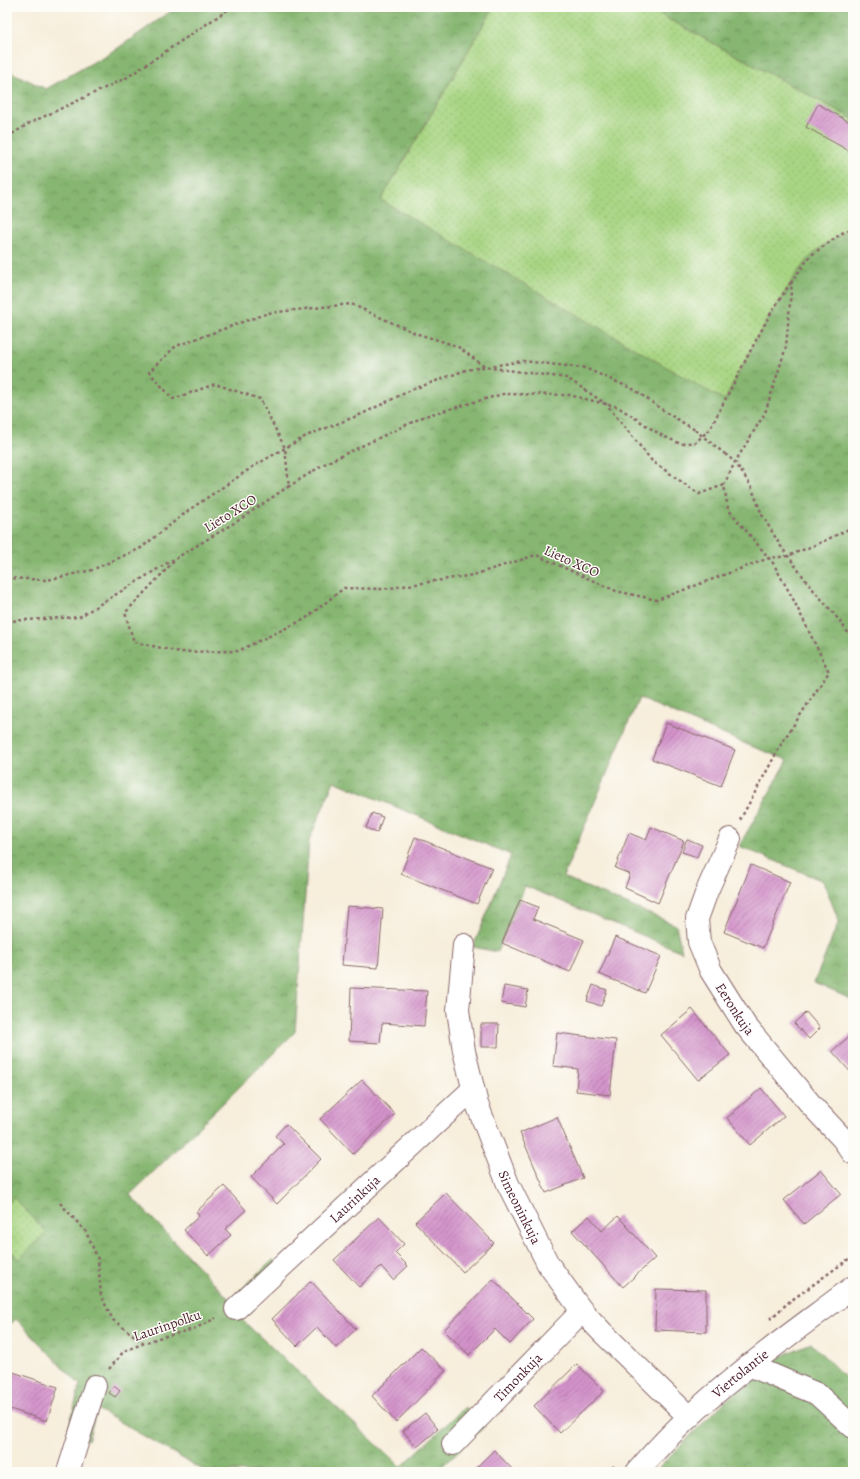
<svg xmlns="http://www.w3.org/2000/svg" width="860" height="1479" font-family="Alegreya,serif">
<defs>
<pattern id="forest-crowns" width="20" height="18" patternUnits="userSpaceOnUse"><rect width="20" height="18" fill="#86b671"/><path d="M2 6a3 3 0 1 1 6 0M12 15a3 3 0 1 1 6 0" fill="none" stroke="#70935d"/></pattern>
<pattern id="park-dots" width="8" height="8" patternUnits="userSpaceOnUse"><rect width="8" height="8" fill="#a8d583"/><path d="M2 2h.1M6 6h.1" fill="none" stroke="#92b671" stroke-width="1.8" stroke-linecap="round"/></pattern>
<pattern id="building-hatch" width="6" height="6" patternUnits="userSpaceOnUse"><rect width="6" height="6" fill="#d393ca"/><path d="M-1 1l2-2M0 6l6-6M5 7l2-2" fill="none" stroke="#ad77a4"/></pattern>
</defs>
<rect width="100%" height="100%" fill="#fdfcf7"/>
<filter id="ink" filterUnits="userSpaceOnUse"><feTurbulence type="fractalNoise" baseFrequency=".025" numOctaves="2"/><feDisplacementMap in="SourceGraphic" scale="8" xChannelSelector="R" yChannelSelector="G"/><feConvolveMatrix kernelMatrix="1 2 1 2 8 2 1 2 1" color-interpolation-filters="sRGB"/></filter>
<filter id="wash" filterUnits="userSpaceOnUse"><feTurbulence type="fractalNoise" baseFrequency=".012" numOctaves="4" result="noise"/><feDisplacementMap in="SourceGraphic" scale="16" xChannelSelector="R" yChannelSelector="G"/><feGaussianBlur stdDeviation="0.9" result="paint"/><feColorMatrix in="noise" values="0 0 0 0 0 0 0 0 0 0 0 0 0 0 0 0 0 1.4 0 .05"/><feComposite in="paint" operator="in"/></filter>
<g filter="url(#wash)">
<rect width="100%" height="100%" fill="#f7eedc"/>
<!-- forest -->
<path fill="url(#forest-crowns)" stroke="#686a4e" d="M177,7h317l-113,193 472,-25v825l-39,-17 25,-62 -16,-40 -84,-35 49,-86 -40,-15 -109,-47 -76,179 113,48 6,27 -157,-66 -28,66 -24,-5 38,-92 -177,-74 -25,60 -14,191 -165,163 100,105 43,-40 20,10 -52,49 160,148 64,-60 20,19 -49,46h-230l-109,-63 -9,31 -21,-5 13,-50 -64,-66 -9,9v-1258l39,19 72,-41z
M646,7h207v112z
M811,1343l42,42v87h-198c37,-38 74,-78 117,-110 11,-8 26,-13 39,-19z"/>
<!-- park -->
<path fill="url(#park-dots)" stroke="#797a57" d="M494,7h152l207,112v109c-13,6 -34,19 -43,29 -10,11 -18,23 -25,35 -23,35 -41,71 -60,108l-19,-10 -325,-190z
M14,1198l32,34 -27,28 -12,-14v-41z"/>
<g id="blocks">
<!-- building -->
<path fill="url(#building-hatch)" d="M818,104l35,20v29l-47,-26z
M666,723l69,27 -14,36 -69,-27z
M372,813l11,4 -6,16 -11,-5z
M651,827l33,14 -26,62 -33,-15 5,-14 -15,-6 14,-35 17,7z
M415,837l77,31 -15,36 -76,-30z
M687,839l15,6 -5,12 -15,-5z
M751,865l39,17 -27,66 -39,-16z
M520,900l18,7 -5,12 51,21 -14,32 -68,-29z
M347,906l36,3 -5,59 -36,-3z
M615,937l46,19 -16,37 -46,-19z
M593,985l14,5 -6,16 -14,-5z
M504,986l24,4 -3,17 -24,-4z
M351,988l76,3 -3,35 -42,-3 -2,20 -31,-2z
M692,1009l38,46 -32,25 -37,-45z
M806,1012l14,16 -11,11 -15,-16z
M481,1024h18l-1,23h-17z
M557,1033l59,7 -6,55 -34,-4 2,-22 -25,-3z
M853,1033v42l-21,-24z
M362,1080l33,34 -42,40 -33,-35z
M761,1088l23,28 -34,29 -23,-27z
M557,1117l26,61 -37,15 -26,-60z
M286,1124l35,35 -44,45 -26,-27 33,-33 -9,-8z
M821,1170l20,24 -37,30 -20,-24z
M224,1186l22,24 -21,19 6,6 -23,21 -24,-26 15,-14 -3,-4z
M446,1193l48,50 -31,29 -48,-50z
M589,1216l13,15 16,-15 37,42 -32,29 -51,-56z
M379,1217l25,27 -9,9 13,13 -15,14 -12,-14 -22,21 -25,-27z
M493,1279l40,40 -23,25 -15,-15 -26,26 -25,-25z
M311,1281l45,48 -20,19 -19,-21 -20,19 -25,-27z
M656,1289l50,1v42l-51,-2z
M421,1347l25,24 -50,51 -24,-26z
M577,1364l27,27 -44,42 -26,-27z
M7,1370l51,17 -11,34 -40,-13z
M114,1386l6,5 -5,6 -6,-4z
M425,1413l13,16 -21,18 -14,-16z
M494,1450l21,22h-43z"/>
</g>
</g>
<g filter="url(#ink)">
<use href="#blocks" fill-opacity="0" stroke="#876769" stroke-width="1"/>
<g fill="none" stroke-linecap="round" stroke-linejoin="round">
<!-- minor casing -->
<g stroke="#876769" stroke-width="24">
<g id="minor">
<path id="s1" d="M730,839l-23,52 -10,28 2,23 12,29 34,54 68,82 29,31 11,15"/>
<path id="s2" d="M464,945l-6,65 6,41 13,53 31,80 40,80 34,47 20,21 87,85"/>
<path id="s3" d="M236,1309l237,-220"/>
<path d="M749,1365l68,29 36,33"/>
<path id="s4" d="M453,1444l129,-133"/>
<path d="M68,1472l27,-86"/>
<path id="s5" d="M637,1472c61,-74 141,-128 216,-185"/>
</g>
</g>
<!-- path -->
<path stroke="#876769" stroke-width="2.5" stroke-dasharray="3 3" stroke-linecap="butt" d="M7,137l23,-14 96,-45 106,-71
M725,454l10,8 16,24 11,29 18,30 30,41 25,29 18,24
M724,485l-25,9 -47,-33 -46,-57 -39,-26 -82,-11 -28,-21 -42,-13 -64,-29 -83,9 -92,33 -27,26 24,27 42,-15 45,15 25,49 4,38 -50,34 -61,37 -53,56 9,29 46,10 58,-1 67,-32 39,-31 40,1 89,-14 63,-20 80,36 41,9 112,-42 19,-2 34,-14 31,-15
M288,487l38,-24 99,-47 78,-22 66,1 49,12 43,28 20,9 15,-2 14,-13 44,-85 18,-33 20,-30
M7,578l40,2 45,-10 49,-22 48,-38 65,-44 52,-30 56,-22 49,-24 55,-20 57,-9 62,7 50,22 32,23 28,17
M7,621l72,-4 95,-58
M740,820l43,-79 46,-69 -37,-75 -19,-34 -45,-54 -4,-24 11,-23 30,-49 21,-66 6,-66 18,-25 32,-23 11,-5
M60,1203l26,29 12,27 3,37 12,24 31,23
M770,1319l19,-17 64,-46
M109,1369l15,-18 34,-13 36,-9 22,-11
M609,1472l5,-6"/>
<!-- minor -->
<use href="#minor" stroke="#fff" stroke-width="22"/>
<!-- path-bridge -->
<path stroke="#876769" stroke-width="2.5" stroke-dasharray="3 3" stroke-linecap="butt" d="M695,430l30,24"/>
</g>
</g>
<g text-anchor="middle" stroke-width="3" stroke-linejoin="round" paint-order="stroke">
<!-- street labels -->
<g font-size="14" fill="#4a1f2b" stroke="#fdfcf7">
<text transform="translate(230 513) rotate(-32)" y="5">Lieto XCO</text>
<text transform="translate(572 561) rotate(24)" y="5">Lieto XCO</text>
<text dy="5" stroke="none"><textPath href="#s1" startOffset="186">Eeronkuja</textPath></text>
<text dy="5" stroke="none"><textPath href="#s3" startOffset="162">Laurinkuja</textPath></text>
<text dy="5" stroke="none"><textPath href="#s2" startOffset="273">Simeoninkuja</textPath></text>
<text transform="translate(167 1325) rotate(-19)" y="5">Laurinpolku</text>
<text dy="5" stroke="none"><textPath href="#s5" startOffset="143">Viertolantie</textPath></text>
<text dy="5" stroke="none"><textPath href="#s4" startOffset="93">Timonkuja</textPath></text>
</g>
</g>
<!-- margin -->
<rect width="860" height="1479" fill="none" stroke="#fdfcf7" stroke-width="24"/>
</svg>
